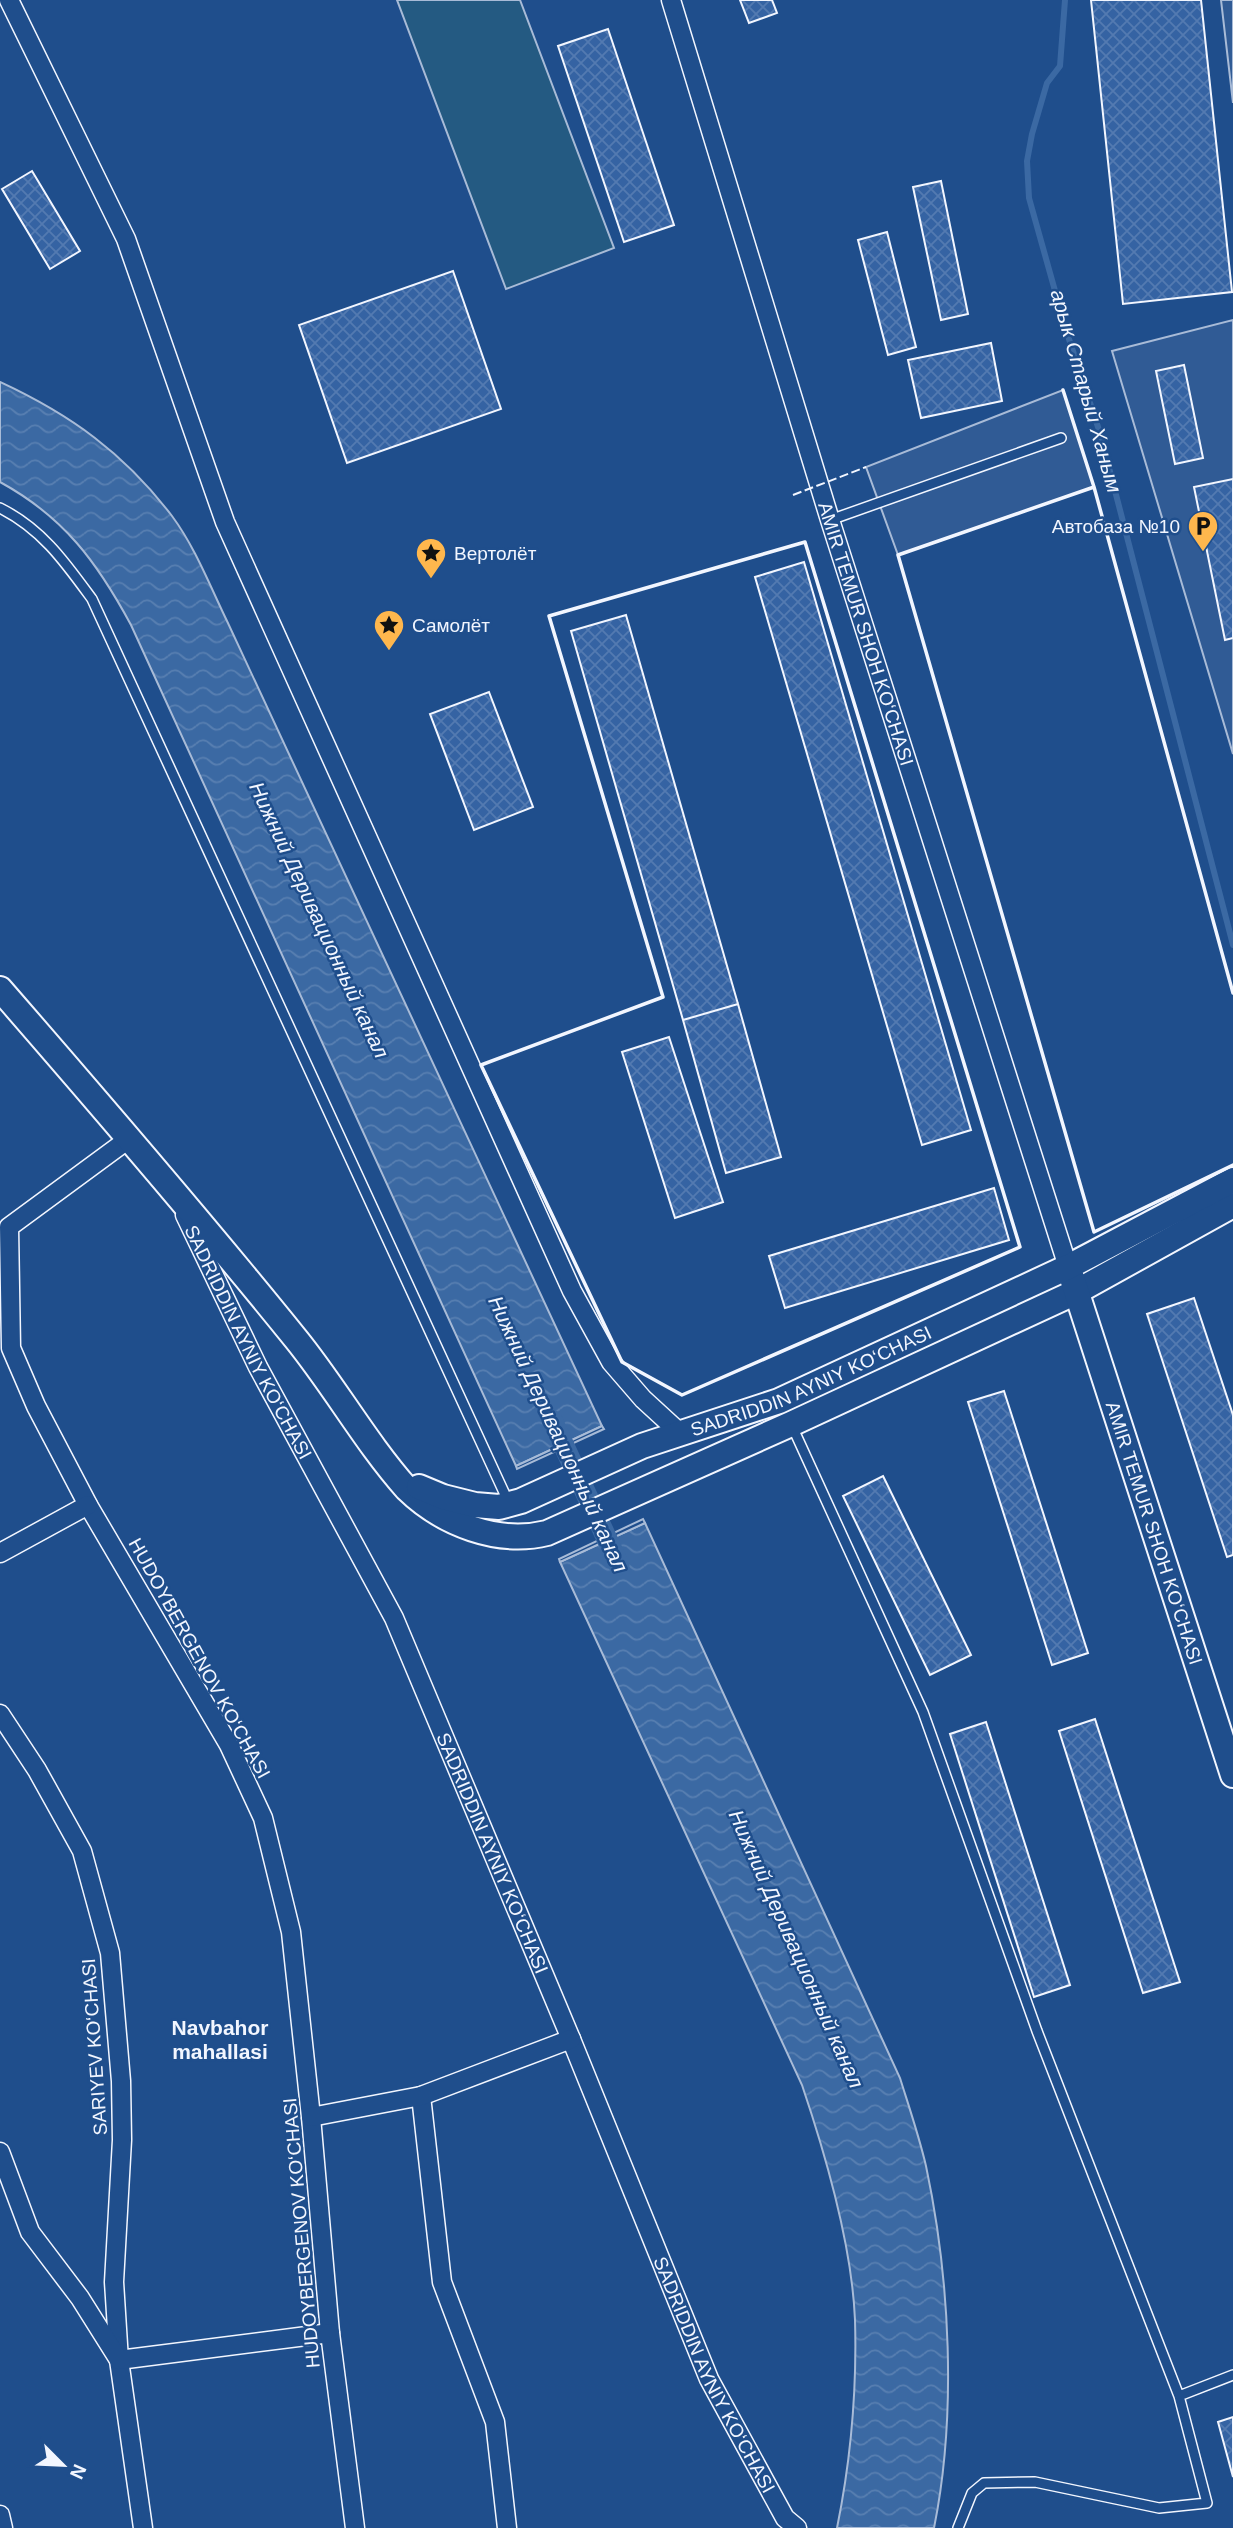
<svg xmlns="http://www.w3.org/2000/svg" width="1233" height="2528" font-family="Helvetica,sans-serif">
<defs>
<pattern id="water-waves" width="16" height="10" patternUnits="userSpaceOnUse" patternTransform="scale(1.75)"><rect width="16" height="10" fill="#3b69a3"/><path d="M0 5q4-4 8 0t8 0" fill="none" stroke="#587fb1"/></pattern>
<pattern id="building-cross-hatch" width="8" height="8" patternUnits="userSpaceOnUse" patternTransform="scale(1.75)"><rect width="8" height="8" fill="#3563a3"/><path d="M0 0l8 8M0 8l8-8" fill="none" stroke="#537ab1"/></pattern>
</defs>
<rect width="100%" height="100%" fill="#1f4e8c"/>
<!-- pitch -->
<path fill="#245a82" stroke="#a8bbd7" stroke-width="2" d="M397,0h123l94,248 -108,41z"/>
<!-- parking -->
<path fill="#305b95" stroke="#a8bbd7" stroke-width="2" d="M1221,0h12v103z
M1233,320v434l-121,-403z
M1063,390l31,97 -196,68 -32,-88z"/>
<!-- water -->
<path fill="url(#water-waves)" stroke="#a8bbd7" stroke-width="2" d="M0,382c71,33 124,71 172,134 23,31 38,70 55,105l375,805 -86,40 -385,-841c-34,-63 -67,-108 -131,-143z
M645,1523l255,555c9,29 19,58 26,88 24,113 31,248 8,362h-97c14,-69 20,-138 18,-208 -3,-74 -29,-164 -53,-235l-242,-523z"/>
<!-- pier -->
<path fill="#1f4e8c" stroke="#a8bbd7" stroke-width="2" d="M602,1426l2,3 -87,40 -1,-3z
M643,1519l2,4 -85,39 -1,-3z"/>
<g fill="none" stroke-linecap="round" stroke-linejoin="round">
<!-- stream -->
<path stroke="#3b69a3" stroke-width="6" d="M1065,0l-5,66 -13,17 -15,51 -5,27 2,37 37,132 34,103 133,512"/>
<!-- canal -->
<path stroke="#3b69a3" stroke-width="21" d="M552,1420l67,145"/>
</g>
<!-- building -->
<path fill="url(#building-cross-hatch)" stroke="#f2f6ff" stroke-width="2" d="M740,0h32l5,13 -28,10z
M1091,0h110l31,292 -109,12z
M608,29l66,196 -50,17 -66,-196z
M32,171l48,80 -30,18 -48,-80z
M941,181l27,133 -27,6 -28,-133z
M887,232l29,115 -28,8 -30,-115z
M453,271l48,138 -154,54 -48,-138z
M991,343l11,58 -81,17 -13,-58z
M1184,365l19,93 -28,6 -19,-93z
M1233,479v159l-8,2 -31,-153z
M804,562l167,568 -49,15 -167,-568z
M626,615l112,389 -55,16 -112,-389z
M489,692l44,115 -59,23 -44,-116z
M738,1004l43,153 -55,16 -43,-153z
M669,1037l54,165 -48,16 -53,-166z
M994,1188l15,52 -224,68 -16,-52z
M1194,1298l39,117v140l-6,2 -80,-243z
M1004,1391l84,262 -36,12 -84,-263z
M883,1476l88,179 -41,20 -87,-179z
M1095,1719l85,263 -37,11 -84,-262z
M986,1722l84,263 -36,12 -84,-263z
M1233,2417v60l-15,-55z"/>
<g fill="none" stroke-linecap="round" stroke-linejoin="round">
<!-- lane casing -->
<g stroke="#f2f6ff" stroke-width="12">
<path id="lane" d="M0,508c42,21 65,54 92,91l416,902
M830,520l231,-82
M792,1426l131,286 114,319 142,365 54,-21
M958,2528l14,-35 12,-10 51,-1 124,26 48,-5 -28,-107"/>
</g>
<!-- street casing -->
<g stroke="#f2f6ff" stroke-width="21">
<g id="street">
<path d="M9,0l117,239 99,283 347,769 39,71 32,37 36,33"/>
<path id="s1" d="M671,0l159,520 238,747"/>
<path d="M130,1138l-121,89 2,121 25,58 52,99 141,240 34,73 28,114 20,185 19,216 25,195"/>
<path id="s2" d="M185,1215l73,152 136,251 177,421 138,340 76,139 12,10"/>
<path d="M0,1553l88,-48"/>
<path d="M0,1714l37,56 45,81 28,102 11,128 1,59 -8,142 5,78 24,168"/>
<path d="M421,2096l21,186 53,140 12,106"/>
<path d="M311,2117l110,-21 150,-57"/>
<path d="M0,2152l30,80 50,66 39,62 211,-27"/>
<path d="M0,2515l3,13"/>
</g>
</g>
<!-- secondary casing -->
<g stroke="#f2f6ff" stroke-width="28">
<g id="secondary">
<path d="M0,989c100,115 200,231 296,350 39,48 70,104 111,150 36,35 91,56 140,44l244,-109 285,-132 157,-87"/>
<path id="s3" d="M1072,1278l161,497"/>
<path id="s4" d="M419,1487l24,10 32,8 24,2 22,-6 121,-55 137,-45 289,-134 165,-87"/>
</g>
</g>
<!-- lane -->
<use href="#lane" stroke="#1f4e8c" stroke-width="9"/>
<!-- street -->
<use href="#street" stroke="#1f4e8c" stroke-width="18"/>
<!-- secondary -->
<use href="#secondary" stroke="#1f4e8c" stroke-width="24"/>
<!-- fence -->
<path stroke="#f2f6ff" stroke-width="2" stroke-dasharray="9 3.5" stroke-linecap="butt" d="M793,495l73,-28"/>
<!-- wall -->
<path stroke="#f2f6ff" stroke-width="3.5" d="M1063,390l31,97
M805,542l215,705 -338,148 -60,-33 -141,-297 182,-68 -114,-381z
M1233,993l-139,-506 -196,68 196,677 139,-67"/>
</g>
<!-- icons -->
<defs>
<g id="parking-pin" transform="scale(1.575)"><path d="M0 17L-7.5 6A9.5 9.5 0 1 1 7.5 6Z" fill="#ffb74d" stroke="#1f4e8c"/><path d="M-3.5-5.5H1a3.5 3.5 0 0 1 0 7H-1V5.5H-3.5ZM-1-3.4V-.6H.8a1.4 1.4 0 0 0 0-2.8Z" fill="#111"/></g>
<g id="sight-pin" transform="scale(1.575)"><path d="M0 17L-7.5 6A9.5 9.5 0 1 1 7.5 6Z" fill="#ffb74d" stroke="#1f4e8c"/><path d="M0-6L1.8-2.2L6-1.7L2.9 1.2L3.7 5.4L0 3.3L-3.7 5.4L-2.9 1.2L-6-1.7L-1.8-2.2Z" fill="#111"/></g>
</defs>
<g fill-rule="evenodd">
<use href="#parking-pin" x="1203" y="526"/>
<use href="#sight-pin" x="431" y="553"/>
<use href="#sight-pin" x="389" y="625"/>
</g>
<g text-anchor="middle" stroke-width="5" stroke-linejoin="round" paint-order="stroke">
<!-- poi labels -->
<g font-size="19" fill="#f2f6ff" stroke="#1f4e8c" text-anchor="start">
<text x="1180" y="533" text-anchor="end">Автобаза №10</text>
<text x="454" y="560">Вертолёт</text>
<text x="412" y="632">Самолёт</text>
</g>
<!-- street labels -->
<g font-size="19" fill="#f2f6ff" stroke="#1f4e8c">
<text dy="7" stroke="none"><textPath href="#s1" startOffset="663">AMIR TEMUR SHOH KO‘CHASI</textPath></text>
<text dy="7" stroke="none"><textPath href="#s2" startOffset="142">SADRIDDIN AYNIY KO‘CHASI</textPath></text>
<text dy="7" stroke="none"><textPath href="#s4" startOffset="420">SADRIDDIN AYNIY KO‘CHASI</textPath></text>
<text dy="7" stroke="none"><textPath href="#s3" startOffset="268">AMIR TEMUR SHOH KO‘CHASI</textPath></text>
<text transform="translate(200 1658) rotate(61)" y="7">HUDOYBERGENOV KO‘CHASI</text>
<text dy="7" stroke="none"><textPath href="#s2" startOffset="709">SADRIDDIN AYNIY KO‘CHASI</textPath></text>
<text transform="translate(94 2047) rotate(-94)" y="7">SARIYEV KO‘CHASI</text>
<text transform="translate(301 2233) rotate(-95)" y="7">HUDOYBERGENOV KO‘CHASI</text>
<text dy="7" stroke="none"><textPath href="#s2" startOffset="1276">SADRIDDIN AYNIY KO‘CHASI</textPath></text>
</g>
<!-- water labels -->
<g font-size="21" font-style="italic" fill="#f2f6ff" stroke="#1f4e8c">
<text transform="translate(1086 391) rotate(74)" y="7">арык Старый Ханым</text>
<text transform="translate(319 920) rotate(65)" y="7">Нижний Деривационный канал</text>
<text transform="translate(558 1434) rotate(65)" y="7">Нижний Деривационный канал</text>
<text transform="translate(796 1949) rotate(66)" y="7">Нижний Деривационный канал</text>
</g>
<!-- neighbourhood labels -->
<g font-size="21" font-weight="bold" fill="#f2f6ff" stroke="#1f4e8c">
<text x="220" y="2035">Navbahor<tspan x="220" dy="24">mahallasi</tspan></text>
</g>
</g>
<!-- north arrow -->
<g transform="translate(63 2465) rotate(114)" stroke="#1f4e8c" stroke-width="5" paint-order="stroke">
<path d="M0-5L12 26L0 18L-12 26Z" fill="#f2f6ff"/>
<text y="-10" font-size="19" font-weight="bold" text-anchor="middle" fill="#f2f6ff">N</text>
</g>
</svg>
